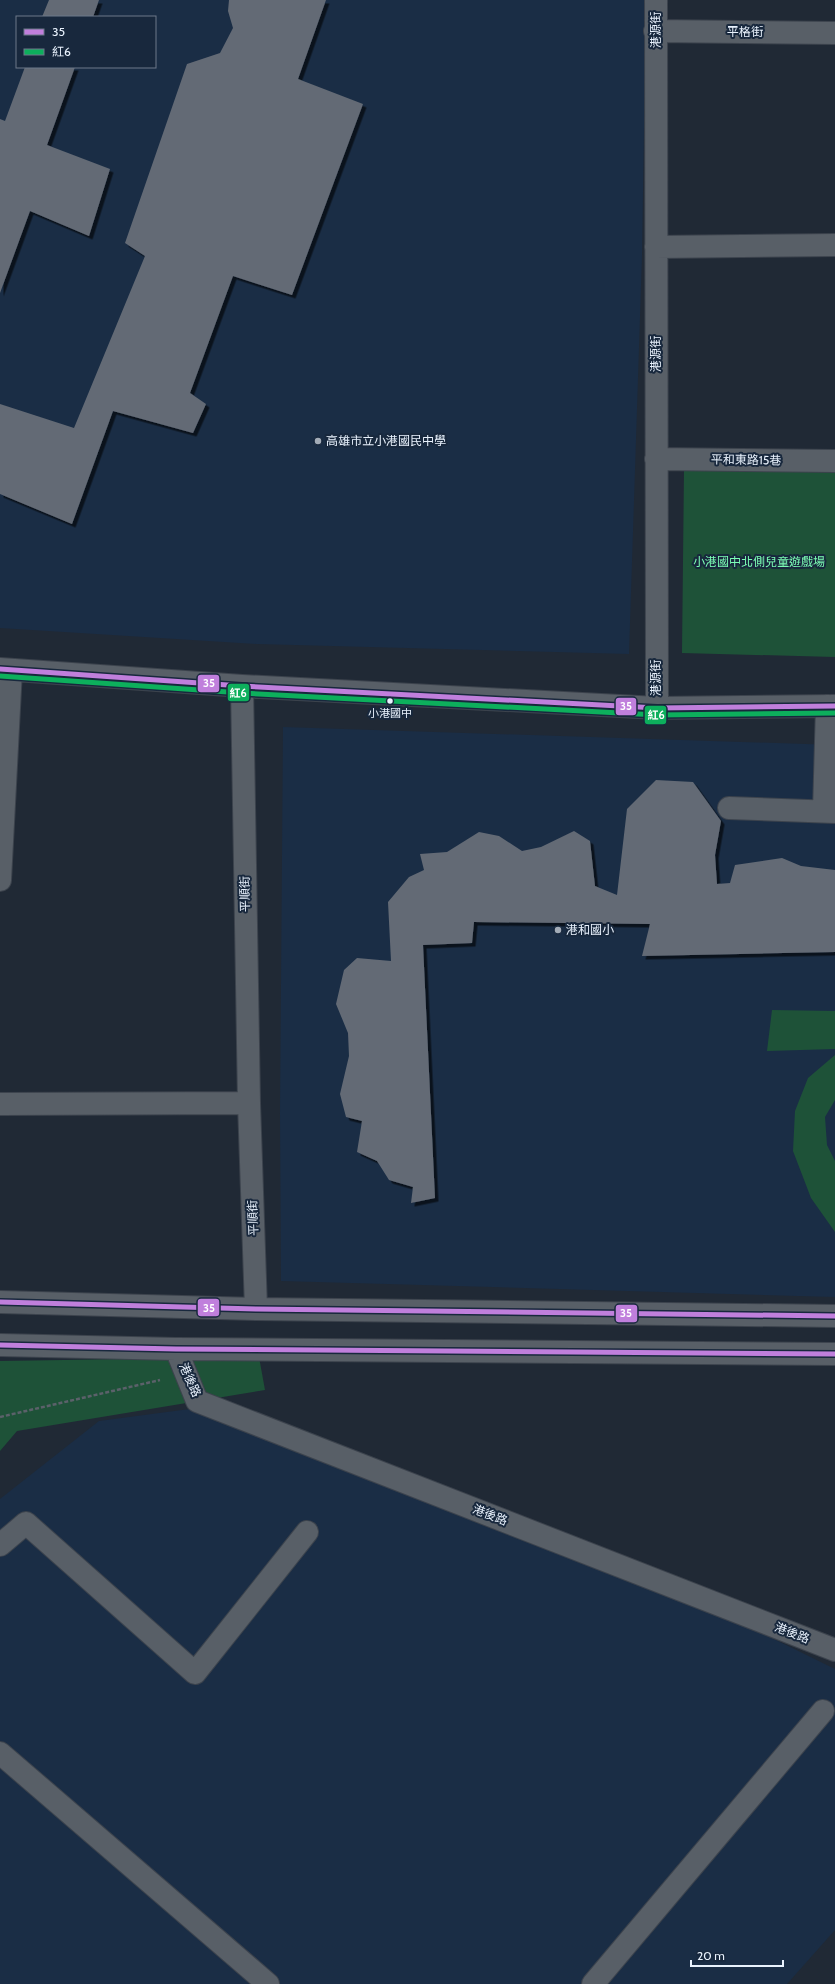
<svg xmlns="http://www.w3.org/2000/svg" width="835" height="1984" font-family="Cabin,'Noto Sans TC',sans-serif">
<defs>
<filter id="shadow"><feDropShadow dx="3.5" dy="3.5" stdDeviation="0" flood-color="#0009"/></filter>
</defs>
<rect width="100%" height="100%" fill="#202935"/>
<!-- built -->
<path fill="#1a2d45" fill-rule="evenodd" d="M0,0h646l-4,255 -13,399 -372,-10 -257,-16zM17,17h138v50h-138z
M283,727l552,18v552l-554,-16 -1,-167z
M220,1405l454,185 161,79v261l-48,54h-787v-485l99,-78z"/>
<!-- green -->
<path fill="#1e5238" d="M684,470l151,1v186l-153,-4z
M772,1010l63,1v38l-68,2z
M835,1055v45l-10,17 2,28 8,16v71l-24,-34 -18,-47 2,-40 13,-33z
M259,1357l6,33 -248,41 -17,20v-90z"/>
<!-- building -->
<path fill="#636a75" filter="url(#shadow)" d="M49,0h50l-6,17h-51z
M229,0h97l-28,79 65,25 -71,191 -59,-19 -43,117 16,11 -13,29 -80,-22 -41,113 -72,-30v-90l74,24 71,-172 -20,-13 62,-179 33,-11 13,-25 -5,-17z
M25,67h50l-28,78 63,24 -21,67 -59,-25 -30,82v-174l5,2z
M656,780l37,2 28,39 -6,34 2,29 13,-1 5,-18 47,-7 19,8 34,4v82l-193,4 8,-32 -176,-2 -2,21 -49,2 12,253 -24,5 2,-16 -24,-7 -12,-19 -20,-9 5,-31 -16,-4 -6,-23 9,-38 -1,-23 -12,-29 8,-34 13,-12 34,3 -3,-59 21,-25 15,-7 -4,-16 27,-2 32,-20 20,4 23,15 19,-4 33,-16 16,10 5,45 22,9 10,-86z"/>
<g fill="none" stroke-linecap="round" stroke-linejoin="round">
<!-- minor casing -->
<g stroke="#3c434d" stroke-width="24">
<path id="minor" d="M656,0l1,708
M655,31l180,2
M656,247l179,-2
M656,459l179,2
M0,669l242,17 415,22 178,-2
M729,808l106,4
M824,811l3,-105
M0,880l11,-210
M249,1103l7,206
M0,1104l249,-1 -7,-417
M0,1302l256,7 579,7
M0,1345l176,4 659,5
M176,1349l21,52 638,249
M0,1545l26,-22 169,150 112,-141
M0,1753l268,231
M593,1984l230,-273"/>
</g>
<!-- path -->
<path stroke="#5b616a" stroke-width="2.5" stroke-dasharray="4 2" stroke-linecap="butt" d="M0,1417l160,-37"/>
<!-- minor -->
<use href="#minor" stroke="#585f67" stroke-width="22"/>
<!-- bus-1 casing -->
<g stroke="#18283d" stroke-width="8">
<path id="bus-1" d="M0,669l242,17 415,22 178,-2
M0,1302l256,7 579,7
M0,1345l176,4 659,5"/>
</g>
<!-- bus-2 casing -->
<g stroke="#18283d" stroke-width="8">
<path id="bus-2" d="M0,676l242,17 415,22 178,-2"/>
</g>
<!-- bus-1 -->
<use href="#bus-1" stroke="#c07fdc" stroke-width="5"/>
<!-- bus-2 -->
<use href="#bus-2" stroke="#0daf5c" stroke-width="5"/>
</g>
<!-- markers -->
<g fill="#a3acb7" stroke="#18283d" stroke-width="1.5">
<circle cx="318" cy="441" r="4"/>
<circle cx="558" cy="930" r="4"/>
</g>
<circle fill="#e9f2fd" stroke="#18283d" stroke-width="1.5" cx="390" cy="701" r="3.5"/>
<g text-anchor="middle" stroke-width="4" stroke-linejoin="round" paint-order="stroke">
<!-- bus labels -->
<g font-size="11" fill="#e9f2fd" stroke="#18283d">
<text x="390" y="717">小港國中</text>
</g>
<!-- street labels -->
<g font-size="12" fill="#e9f2fd" stroke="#18283d">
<text transform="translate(656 30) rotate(-90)" y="4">港源街</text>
<text x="745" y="36">平格街</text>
<text transform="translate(656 354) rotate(-90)" y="4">港源街</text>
<text transform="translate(746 460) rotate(1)" y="4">平和東路15巷</text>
<text transform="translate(656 678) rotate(-90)" y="4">港源街</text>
<text transform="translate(245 894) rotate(-91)" y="4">平順街</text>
<text transform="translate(253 1218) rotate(-92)" y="4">平順街</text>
<text transform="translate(190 1380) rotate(66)" y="4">港後路</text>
<text transform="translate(490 1515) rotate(21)" y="4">港後路</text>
<text transform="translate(792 1633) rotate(21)" y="4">港後路</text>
</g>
<!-- poi labels -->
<g font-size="12" fill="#e9f2fd" stroke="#18283d" text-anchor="start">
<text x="326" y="445">高雄市立小港國民中學</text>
<text x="566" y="934">港和國小</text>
</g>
<!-- park labels -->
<g font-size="12" fill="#7cfeb5" stroke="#18283d">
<text x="759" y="566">小港國中北側兒童遊戲場</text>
</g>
</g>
<g stroke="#18283d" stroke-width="1.5">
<rect x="197" y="674" width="23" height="19" rx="4" fill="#c07fdc"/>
<rect x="227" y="683" width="23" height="19" rx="4" fill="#0daf5c"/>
<rect x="615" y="697" width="22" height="19" rx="4" fill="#c07fdc"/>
<rect x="644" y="705" width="23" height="20" rx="4" fill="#0daf5c"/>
<rect x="197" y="1298" width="23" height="19" rx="4" fill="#c07fdc"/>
<rect x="615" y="1304" width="23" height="19" rx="4" fill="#c07fdc"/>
</g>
<g font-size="11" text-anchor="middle" font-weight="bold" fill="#fff">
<text x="209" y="687">35</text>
<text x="238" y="697">紅6</text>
<text x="626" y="710">35</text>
<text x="656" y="719">紅6</text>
<text x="209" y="1312">35</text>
<text x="626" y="1317">35</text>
</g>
<!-- legend -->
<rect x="16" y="16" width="140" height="52" fill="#18283d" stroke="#6c798a"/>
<rect x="24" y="29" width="20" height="6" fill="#c07fdc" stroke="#6c798a"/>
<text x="52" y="36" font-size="12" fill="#e9f2fd">35</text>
<rect x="24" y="49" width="20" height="6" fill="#0daf5c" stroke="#6c798a"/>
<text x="52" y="56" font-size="12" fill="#e9f2fd">紅6</text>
<!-- scale -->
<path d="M691 1960v6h92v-6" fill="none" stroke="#e9f2fd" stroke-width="2"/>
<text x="697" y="1960" font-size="12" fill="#e9f2fd" stroke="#18283d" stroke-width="3" paint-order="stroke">20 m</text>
</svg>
